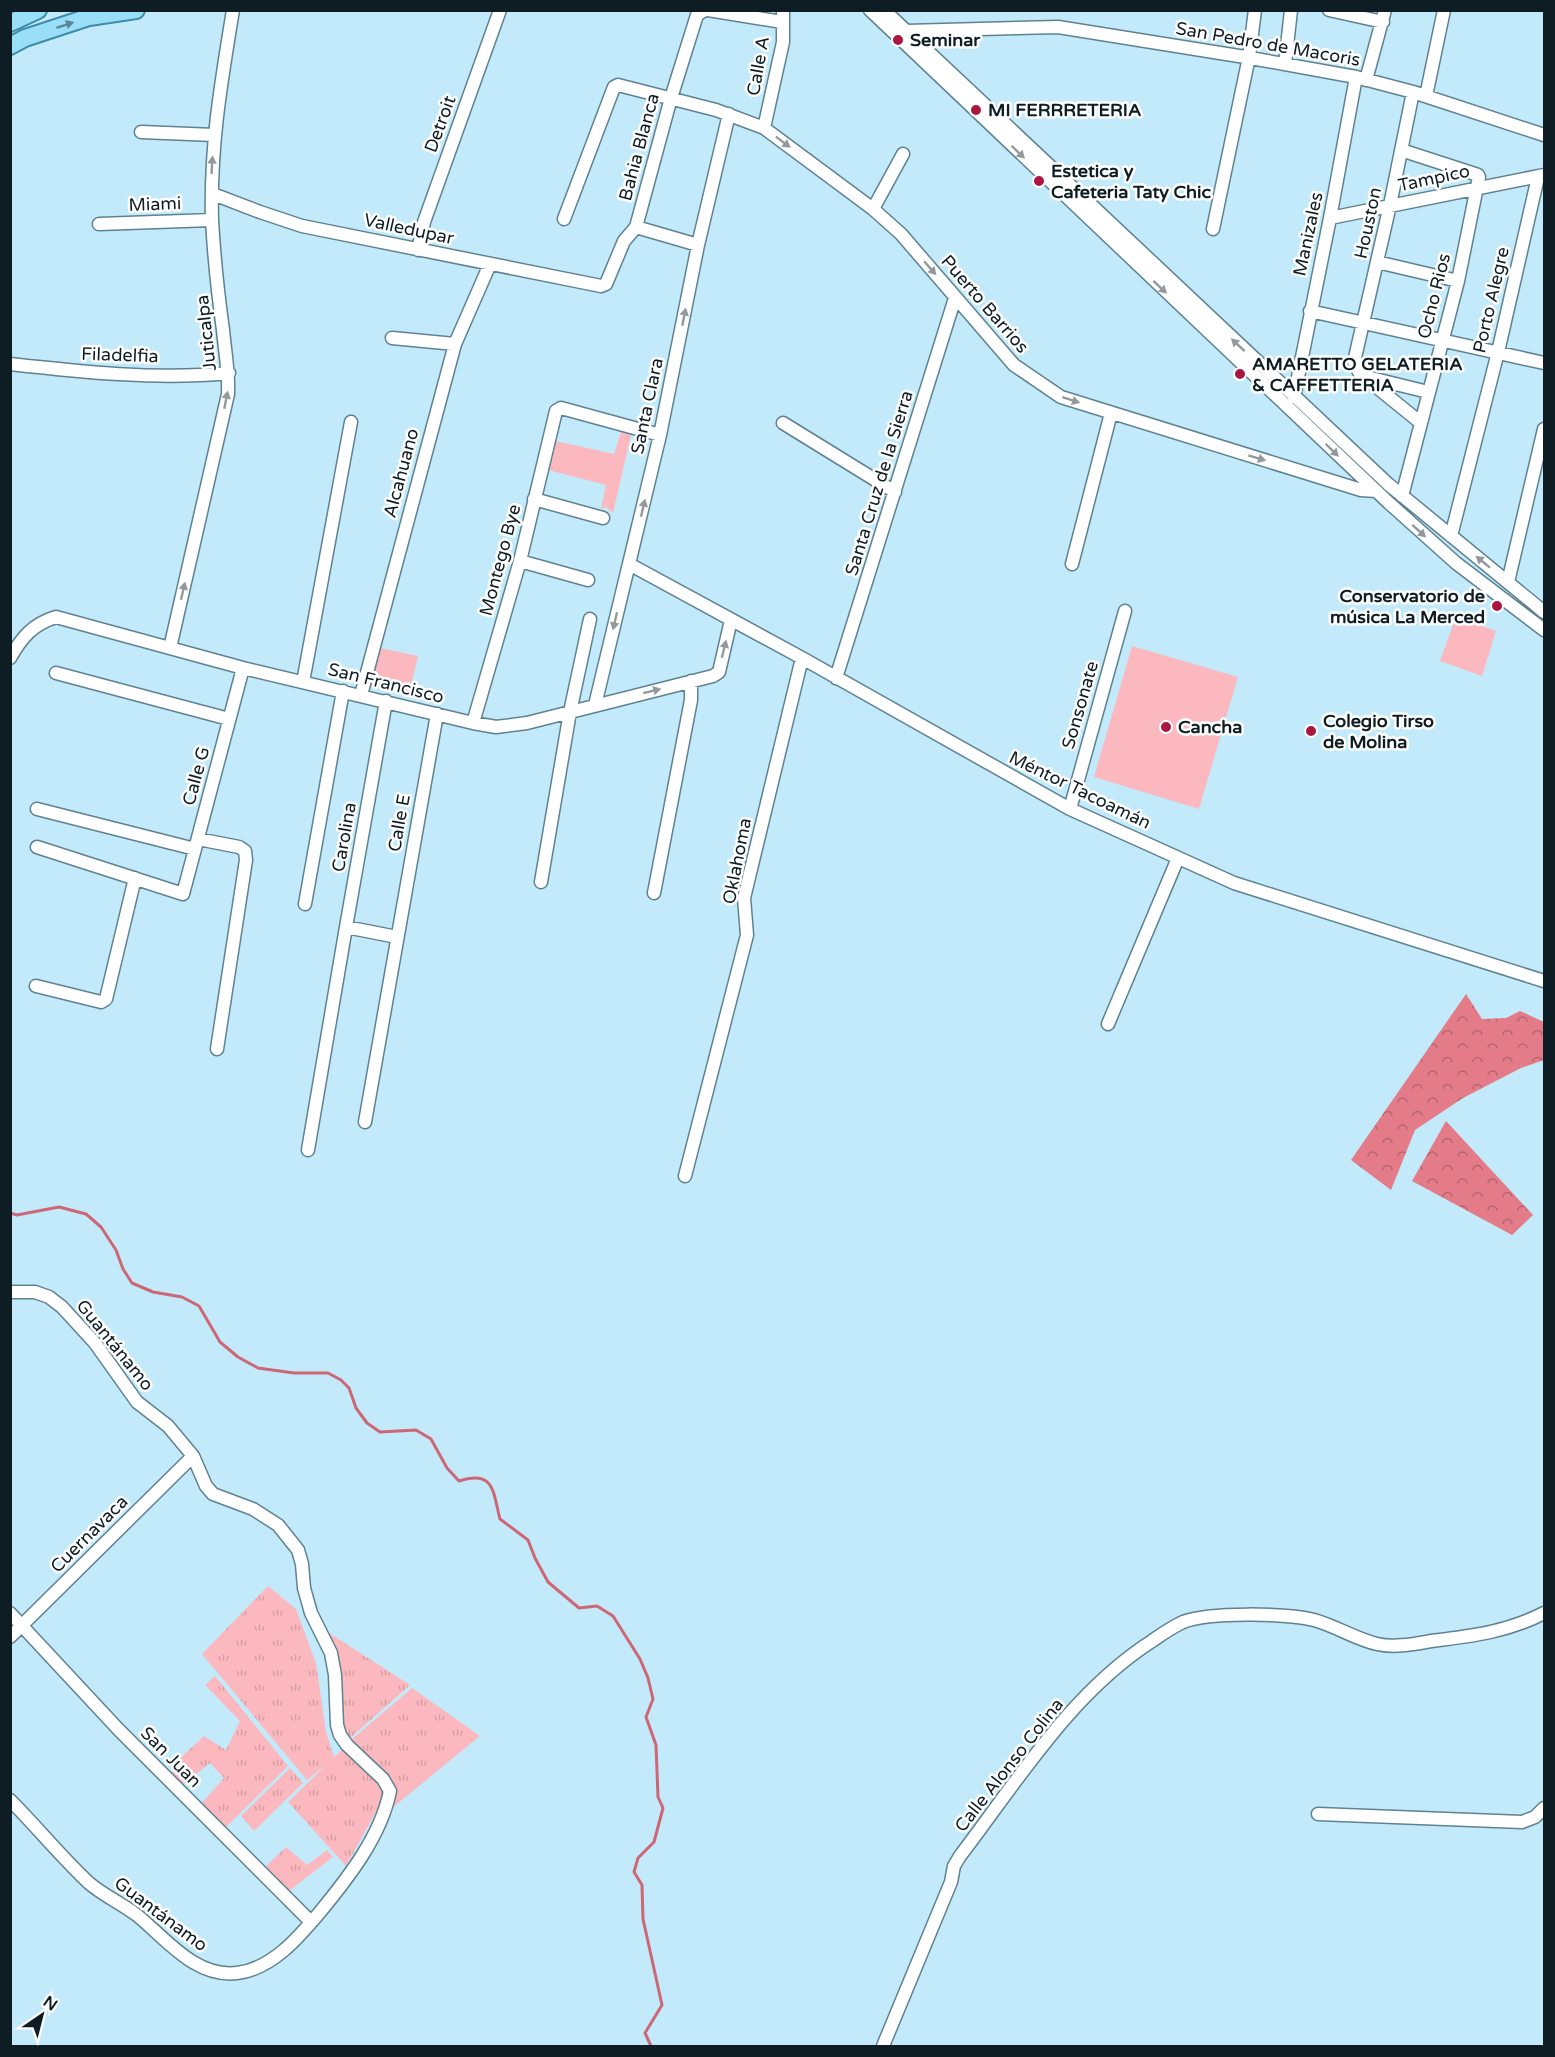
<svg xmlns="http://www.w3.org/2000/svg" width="1555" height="2057" font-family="'Varela Round',sans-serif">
<defs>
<pattern id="grass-tufts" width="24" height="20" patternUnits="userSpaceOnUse" patternTransform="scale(1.5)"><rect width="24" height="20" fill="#fbb8be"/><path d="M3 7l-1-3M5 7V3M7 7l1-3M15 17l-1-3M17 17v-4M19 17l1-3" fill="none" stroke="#d69ea3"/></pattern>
<pattern id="forest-crowns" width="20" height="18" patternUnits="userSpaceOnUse" patternTransform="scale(1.5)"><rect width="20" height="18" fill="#e37b88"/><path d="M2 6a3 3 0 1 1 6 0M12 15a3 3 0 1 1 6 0" fill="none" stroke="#b6646f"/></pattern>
</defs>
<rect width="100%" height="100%" fill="#c3eafa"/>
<!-- grass -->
<path fill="url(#grass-tufts)" d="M268,1586l28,23 20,54 10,69 8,25 10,-9 35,30 4,21 -37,67 -58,-64 39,-38 -20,16 -105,-126z
M326,1631l84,54 -61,54 -6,-18 -4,-65z
M215,1676l73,90 -63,62 -25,-23 24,-27 -14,-15 -26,21 -12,-11 5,-12 27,-25 22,14 14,-29 -35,-36z
M412,1688l68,48 -94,77 8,-26 -43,-47z
M290,1768l13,15 -49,48 -13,-15z
M286,1847l21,18 20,-15 6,7 -48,37 -23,-24z"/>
<!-- forest -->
<path fill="url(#forest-crowns)" d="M1466,994l16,25 24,-1 14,-7 24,11v38l-23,8 -58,30 -48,32 -24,60 -40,-30z
M1446,1121l87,94 -21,20 -100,-54z"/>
<!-- park -->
<path fill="#fbb8be" d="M621,432l10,3 -18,78 -7,-6 -5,2 5,-24 -62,-16 7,-29 63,14z
M1456,617l40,14 -14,45 -42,-15z
M1132,646l106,31 -39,132 -105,-32z
M376,647l42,9 -9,38 -41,-8z"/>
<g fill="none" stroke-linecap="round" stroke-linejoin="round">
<!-- stream -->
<path stroke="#cd6775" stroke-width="3" d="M10,1213l7,2 42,-8 27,7 15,13 15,23 7,19 9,14 21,9 29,5 17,9 21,36 18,15 20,11 36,5h34l13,7 8,8 7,20 11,15 13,9 36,-2 15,9 16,29 12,13c36,-12 34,12 41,38l28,21 7,18 13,24 31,26 18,-2 16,10 27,43 8,19 5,21 -7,18 10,28 2,52 5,11 -9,34 -16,16 -4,14 8,13 1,34 19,86 -17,28 6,13"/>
<!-- minor casing -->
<g stroke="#5e8291" stroke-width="15">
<path id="minor" d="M708,10l74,12
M870,10l519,493 67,60 88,67
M884,10l504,474 156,128
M1329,10l54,12
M906,31l152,-4 187,30 111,20 57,15 131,43
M1285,64l6,-54
M1366,80l19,-70
M1413,92l-23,113 -36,157 5,10 4,4 58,47
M1426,96l18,-86
M764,128l19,-86v-32
M141,132l73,3
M1401,150l77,25 1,2 -21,104 -56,215
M213,194l47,18 42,14 299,60 5,-2 18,-43 12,-14 35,-129 26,-83 8,-5
M873,209l30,-55
M1330,218l214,-43
M564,219l50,-132 4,-2 98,25 48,18 109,81 28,25 113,131 47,32 300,93 15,1
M99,224l113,-4
M636,227l62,18
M1213,229l36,-172 6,-47
M418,250l6,-28 76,-212
M1377,262l81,19
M1310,311l234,52
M392,338l63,6
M10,364c72,8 147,16 219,9
M1367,377l61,15
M1294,397l36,-179 26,-141
M783,423l112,69
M534,499l69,19
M1451,536l47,-184 40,-175
M520,561l68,19
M629,564l173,94 268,151 164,74 310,98
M1072,564l39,-151
M1508,582l36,-153
M170,648l58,-254c1,-22 -3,-42 -5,-64 -5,-36 -9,-74 -11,-110 -2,-74 9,-137 21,-210
M10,658c12,-21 23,-34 46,-41l187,51 230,55 23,4 31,-4 186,-47 6,-4 12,-52
M56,673l173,46
M836,678l119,-380
M303,682l48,-260
M361,695l94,-351 35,-80
M386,701l-40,226 51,10
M595,705l65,-270 38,-190 31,-131
M473,723l47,-162 36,-150 5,-3 99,27
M37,809l158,40
M1070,809l55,-198
M198,839l41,8 6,4 1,9 -29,189
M37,847l146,47 60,-226
M541,882l29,-170 20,-93
M654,893l37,-193v-19
M305,904l38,-213
M36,986l65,16 5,-3 29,-121
M1108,1024l70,-166
M365,1122l72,-408
M308,1150l38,-223
M685,1176l62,-241 -3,-37 58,-240
M10,1292h25l14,5 13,10 33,36 42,59 31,24 25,30 13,30 7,8 40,15 25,16 20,25 4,14 2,24 7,25 20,40 4,22 2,50 3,10 7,10 36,34 7,12c-9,45 -42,87 -70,121 -21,25 -48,57 -83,61 -41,5 -70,-33 -99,-57 -15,-12 -34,-20 -49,-33 -28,-26 -52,-56 -79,-83
M10,1613l108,116 193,193
M10,1637l183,-181
M1318,1814l204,8 13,-5 9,-9
M883,2046l68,-164 3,-16 6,-10c58,-76 111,-163 192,-215 10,-7 20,-14 31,-19 26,-10 103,-9 131,-2 22,6 41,19 63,24 17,4 37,0 54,-3 41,-5 76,-9 113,-28"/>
</g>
<!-- major casing -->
<g stroke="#3d8daa" stroke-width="20">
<path id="major" d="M10,23l28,-13
M10,46l15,-8 64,-21 47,-7"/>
</g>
<!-- minor -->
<use href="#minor" stroke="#fff" stroke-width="12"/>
<!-- major -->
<use href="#major" stroke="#9adff8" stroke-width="16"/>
</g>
<!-- one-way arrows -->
<defs><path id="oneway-solid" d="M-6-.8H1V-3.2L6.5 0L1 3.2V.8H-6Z" transform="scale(1.5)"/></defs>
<use fill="#5b8898" href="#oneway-solid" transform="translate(65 25) rotate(-18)"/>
<g fill="#93999c">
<use href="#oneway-solid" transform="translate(783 142) rotate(37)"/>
<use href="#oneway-solid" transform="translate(1018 152) rotate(44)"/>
<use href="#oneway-solid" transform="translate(212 165) rotate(-87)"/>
<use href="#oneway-solid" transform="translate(930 268) rotate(49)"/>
<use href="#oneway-solid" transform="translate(1160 287) rotate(43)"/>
<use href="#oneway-solid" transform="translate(684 317) rotate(-79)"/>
<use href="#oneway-solid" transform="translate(1238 345) rotate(-137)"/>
<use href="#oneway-solid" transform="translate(226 400) rotate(-79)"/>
<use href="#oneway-solid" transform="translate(1071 400) rotate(18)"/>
<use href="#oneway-solid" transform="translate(1332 450) rotate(44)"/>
<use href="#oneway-solid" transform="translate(1257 458) rotate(17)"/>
<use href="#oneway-solid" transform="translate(643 508) rotate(-77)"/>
<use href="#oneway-solid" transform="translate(1419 531) rotate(42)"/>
<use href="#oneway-solid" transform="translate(1483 562) rotate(-141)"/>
<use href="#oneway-solid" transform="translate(183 591) rotate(-77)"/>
<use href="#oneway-solid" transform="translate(615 621) rotate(103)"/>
<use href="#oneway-solid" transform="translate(724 649) rotate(-76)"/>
<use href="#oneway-solid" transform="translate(652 691) rotate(-14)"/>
</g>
<!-- markers -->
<g fill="#ab1640" stroke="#fff" stroke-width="2">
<circle cx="898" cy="40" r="6"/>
<circle cx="976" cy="110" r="6"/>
<circle cx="1039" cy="181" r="6"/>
<circle cx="1240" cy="374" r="6"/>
<circle cx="1497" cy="606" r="6"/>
<circle cx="1166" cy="727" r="6"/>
<circle cx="1311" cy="731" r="6"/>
</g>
<g text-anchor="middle" stroke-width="5" stroke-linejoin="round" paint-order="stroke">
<!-- poi labels -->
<g font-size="18" font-weight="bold" fill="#0e1d23" stroke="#fff" text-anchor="start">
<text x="910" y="46">Seminar</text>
<text x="988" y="116">MI FERRRETERIA</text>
<text x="1051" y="177">Estetica y<tspan x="1051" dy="21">Cafeteria Taty Chic</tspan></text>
<text x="1252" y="370">AMARETTO GELATERIA<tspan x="1252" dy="21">&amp; CAFFETTERIA</tspan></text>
<text x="1485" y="602" text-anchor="end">Conservatorio de<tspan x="1485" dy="21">música La Merced</tspan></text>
<text x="1323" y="727">Colegio Tirso<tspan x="1323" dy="21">de Molina</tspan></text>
<text x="1178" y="733">Cancha</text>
</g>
<!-- street labels -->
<g font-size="18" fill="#0e1d23" stroke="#fff">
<text transform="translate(1268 44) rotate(10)" y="6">San Pedro de Macoris</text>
<text transform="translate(758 66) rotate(-80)" y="6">Calle A</text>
<text transform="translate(440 124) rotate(-70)" y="6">Detroit</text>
<text transform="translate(639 147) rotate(-75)" y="6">Bahia Blanca</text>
<text transform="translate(1434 178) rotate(-12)" y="6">Tampico</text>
<text transform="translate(155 204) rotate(-2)" y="6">Miami</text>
<text transform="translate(1368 223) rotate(-78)" y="6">Houston</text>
<text transform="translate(409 229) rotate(12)" y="6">Valledupar</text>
<text transform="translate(1308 234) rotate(-78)" y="6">Manizales</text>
<text transform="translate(1434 296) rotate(-76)" y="6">Ocho Rios</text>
<text transform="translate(1491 300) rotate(-77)" y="6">Porto Alegre</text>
<text transform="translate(985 304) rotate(49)" y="6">Puerto Barrios</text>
<text transform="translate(206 333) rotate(-96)" y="6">Juticalpa</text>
<text transform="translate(120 355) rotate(2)" y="6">Filadelfia</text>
<text transform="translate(647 406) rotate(-78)" y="6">Santa Clara</text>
<text transform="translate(401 473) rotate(-75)" y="6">Alcahuano</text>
<text transform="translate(879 483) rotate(-73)" y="6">Santa Cruz de la Sierra</text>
<text transform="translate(500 560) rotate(-75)" y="6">Montego Bye</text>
<text transform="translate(386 683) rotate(14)" y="6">San Francisco</text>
<text transform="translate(1080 705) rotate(-74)" y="6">Sonsonate</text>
<text transform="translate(196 776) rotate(-75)" y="6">Calle G</text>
<text transform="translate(1080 790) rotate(26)" y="6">Méntor Tacoamán</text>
<text transform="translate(399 823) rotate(-80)" y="6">Calle E</text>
<text transform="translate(344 837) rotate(-80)" y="6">Carolina</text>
<text transform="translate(737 861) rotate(-79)" y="6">Oklahoma</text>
<text transform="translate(115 1345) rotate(51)" y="6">Guantánamo</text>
<text transform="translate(89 1534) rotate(-45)" y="6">Cuernavaca</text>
<text transform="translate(171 1757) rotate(45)" y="6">San Juan</text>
<text transform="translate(1009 1765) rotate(-52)" y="6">Calle Alonso Colina</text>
<text transform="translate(161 1914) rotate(37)" y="6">Guantánamo</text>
</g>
</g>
<!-- border -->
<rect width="1555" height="2057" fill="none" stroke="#0e1d23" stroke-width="24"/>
<!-- north arrow -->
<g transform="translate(42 2015) rotate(35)" stroke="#ffffff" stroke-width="4.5" paint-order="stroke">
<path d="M0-4.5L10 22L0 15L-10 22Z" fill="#0e1d23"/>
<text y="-9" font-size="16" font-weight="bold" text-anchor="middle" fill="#0e1d23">N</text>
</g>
</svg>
